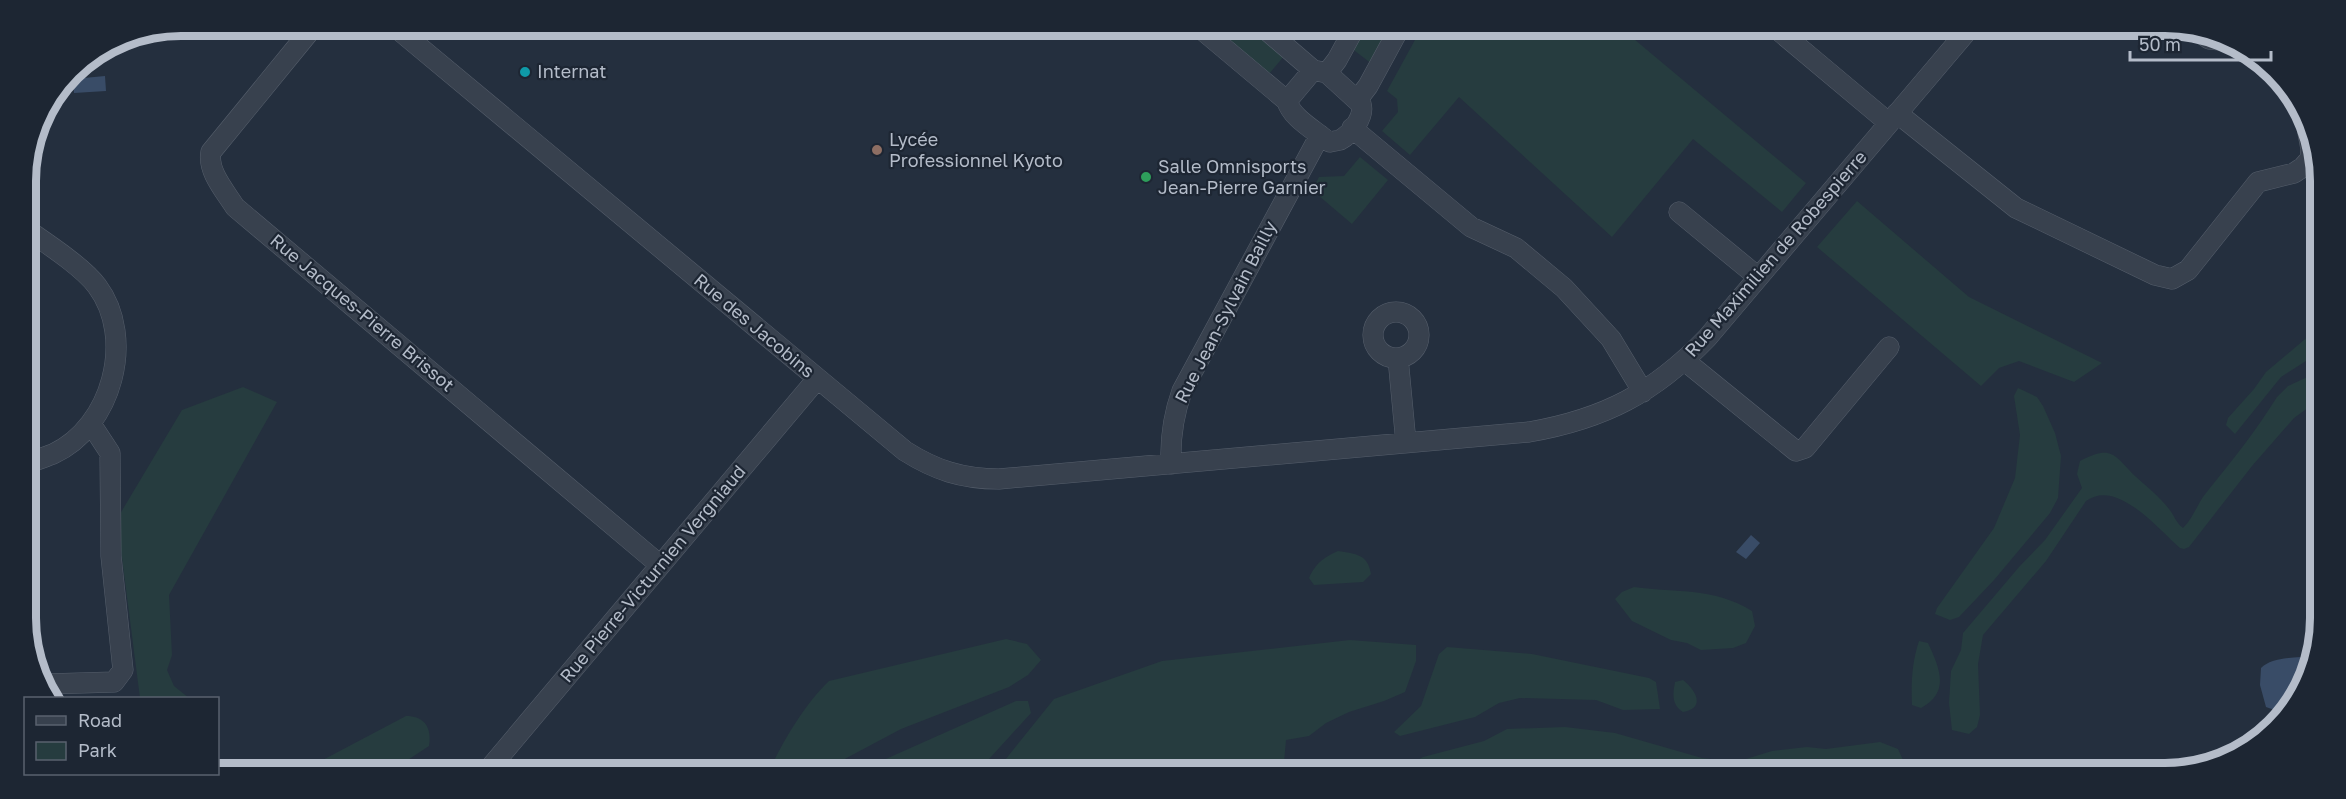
<svg xmlns="http://www.w3.org/2000/svg" width="2346" height="799" font-family="'Golos Text',sans-serif">
<rect width="100%" height="100%" fill="#242f3e"/>
<!-- green -->
<path fill="#263c3f" d="M1212,28h41l32,27 -17,20z
M1361,29h31l-20,35 -21,-16z
M1421,29h201l184,154 -24,29 -89,-73 -81,98 -153,-140 -49,58 -28,-24 16,-19 -1,-13 -10,-8z
M1360,157l28,23 -36,44 -40,-34 7,-13 25,-1z
M1857,201l112,96 133,66 -28,19 -55,-21 -20,7 -18,18 -164,-139z
M2317,329v25l-36,23 -46,57 -9,-9 2,-7 26,-29 12,-17z
M2316,373v29l-22,16 -42,48 -63,81 -5,2 -4,-1c-22,-19 -63,-70 -94,-47l-40,60 -63,74 -5,29 2,51 -3,12 -8,7 -17,-4 -3,-27 2,-32 10,-21 2,-17 56,-66 26,-27 37,-52 -5,-14 3,-13c32,-17 34,-6 55,15 12,11 24,20 34,33 5,6 7,14 14,19 11,-11 14,-24 23,-35 25,-31 50,-62 71,-96l11,-11z
M243,387l34,15 -108,193 3,60 -5,15 7,16 15,12h-49l-23,-179 65,-109z
M2018,388l19,9 6,9 12,27 6,23 -3,42 -8,15 -56,67 -35,37 -9,3 -15,-6 2,-6 57,-80 21,-50 5,-43 -6,-39z
M1338,551c18,3 30,3 33,23l-8,8 -49,3 -5,-7c7,-15 14,-20 29,-27z
M1634,587c44,6 79,0 118,24l3,15 -9,17 -13,5 -32,2 -14,-7 -16,-3 -39,-19 -17,-22 7,-7z
M1006,639l21,5 14,16 -13,15 -19,12 -108,42 -77,41h-54c13,-30 36,-67 59,-89z
M1350,640l66,5v16l-11,31 -21,9 -35,11 -23,11 -17,13 -23,4 -2,22 -8,9 -17,-1 -26,-5 -57,6 -179,-1 57,-71 108,-38z
M1919,641l9,2c11,24 23,49 -7,65l-9,-3c-1,-22 0,-43 7,-64z
M1447,647l85,7 117,24 7,4 4,27 -37,1 -27,-10 -76,-2 -21,5 -24,14 -75,19 -6,-4 27,-26 18,-52z
M1683,680c13,10 23,28 0,32 -12,-7 -10,-19 -8,-30z
M1016,701h12l3,12 -52,57h-118z
M406,716c19,0 26,12 23,30l-35,23h-80l3,-6z
M1565,727l50,6 87,25 34,4 36,-11 35,-4 19,2 54,-7 18,7 11,24 -513,-2 27,-14 61,-16 23,-12z"/>
<!-- water -->
<path fill="#394c67" d="M105,76l1,15 -32,2 -1,-14z
M1751,535l9,8 -14,16 -10,-7z
M2315,656l-21,48c-7,8 -18,7 -28,3l-6,-22 1,-17c12,-12 38,-10 54,-12z"/>
<g fill="none" stroke-linecap="round" stroke-linejoin="round">
<!-- street casing -->
<g stroke="#565f6c" stroke-width="21">
<path id="street" d="M314,26l-103,126c-4,19 14,39 24,55l425,358
M394,26l511,425c30,19 57,28 94,28l530,-47c75,-13 125,-39 178,-94l261,-308
M1200,28l87,73
M1264,28l49,42
M1778,30l111,93
M2198,31l11,8 11,1
M1313,70l14,3 34,31c4,13 -10,30 -21,36l-10,2 -4,-2c-13,-11 -35,-23 -39,-39z
M1327,73l10,-13 17,-31
M1358,99l10,-13 31,-57
M1897,113l119,95 139,67 17,4 16,-9 70,-88 36,-9 9,-6 7,-8 1,-10 -3,-16
M1352,128l119,99 45,21 48,40 47,51 32,53
M1679,212l79,65
M26,229c20,14 57,38 71,57 39,52 15,141 -44,168 -9,3 -16,7 -26,8
M1373 335a23 23 0 1 1 46 0a23 23 0 1 1-46 0Z
M1398,358l8,85
M1685,361l111,90 9,-3 84,-101
M1171,464c-1,-26 2,-48 11,-73l138,-256
M47,684l67,-2 9,-12 -12,-114 -1,-103 -19,-29
M489,769l328,-390"/>
</g>
<!-- street -->
<use href="#street" stroke="#38414e" stroke-width="20"/>
</g>
<!-- markers -->
<circle fill="#0f9aa8" stroke="#1d2633" stroke-width="2" cx="525" cy="72" r="6"/>
<circle fill="#8d6e63" stroke="#1d2633" stroke-width="2" cx="877" cy="150" r="6"/>
<circle fill="#2e9e5b" stroke="#1d2633" stroke-width="2" cx="1146" cy="177" r="6"/>
<g text-anchor="middle" stroke-width="4.5" stroke-linejoin="round" paint-order="stroke">
<!-- poi labels -->
<g font-size="18" fill="#b4bcc9" stroke="#1d2633" text-anchor="start">
<text x="537" y="78">Internat</text>
<text x="889" y="146">Lycée<tspan x="889" dy="21">Professionnel Kyoto</tspan></text>
<text x="1158" y="173">Salle Omnisports<tspan x="1158" dy="21">Jean-Pierre Garnier</tspan></text>
</g>
<!-- street labels -->
<g font-size="18" fill="#b4bcc9" stroke="#1d2633">
<text transform="translate(1776 254) rotate(-49)" y="6">Rue Maximilien de Robespierre</text>
<text transform="translate(1226 312) rotate(-63)" y="6">Rue Jean-Sylvain Bailly</text>
<text transform="translate(362 313) rotate(40)" y="6">Rue Jacques-Pierre Brissot</text>
<text transform="translate(754 326) rotate(40)" y="6">Rue des Jacobins</text>
<text transform="translate(653 574) rotate(-50)" y="6">Rue Pierre-Victurnien Vergniaud</text>
</g>
</g>
<!-- crop -->
<path d="M0 0H2346V799H0ZM181 36H2165A145 145 0 0 1 2310 181V618A145 145 0 0 1 2165 763H181A145 145 0 0 1 36 618V181A145 145 0 0 1 181 36Z" fill="#1d2633" fill-rule="evenodd"/>
<path fill="none" stroke="#b4bcc9" stroke-width="8" d="M181 36H2165A145 145 0 0 1 2310 181V618A145 145 0 0 1 2165 763H181A145 145 0 0 1 36 618V181A145 145 0 0 1 181 36Z"/>
<!-- legend -->
<rect x="24" y="697" width="195" height="78" fill="#1d2633" stroke="#59626f" stroke-width="1.5"/>
<rect x="36" y="716" width="30" height="9" fill="#38414e" stroke="#59626f" stroke-width="1.5"/>
<text x="78" y="727" font-size="18" fill="#b4bcc9">Road</text>
<rect x="36" y="742" width="30" height="18" fill="#263c3f" stroke="#59626f" stroke-width="1.5"/>
<text x="78" y="757" font-size="18" fill="#b4bcc9">Park</text>
<!-- scale -->
<path d="M2130 51v9h141v-9" fill="none" stroke="#b4bcc9" stroke-width="3"/>
<text x="2139" y="51" font-size="18" fill="#b4bcc9" stroke="#1d2633" stroke-width="4.5" paint-order="stroke">50 m</text>
</svg>
